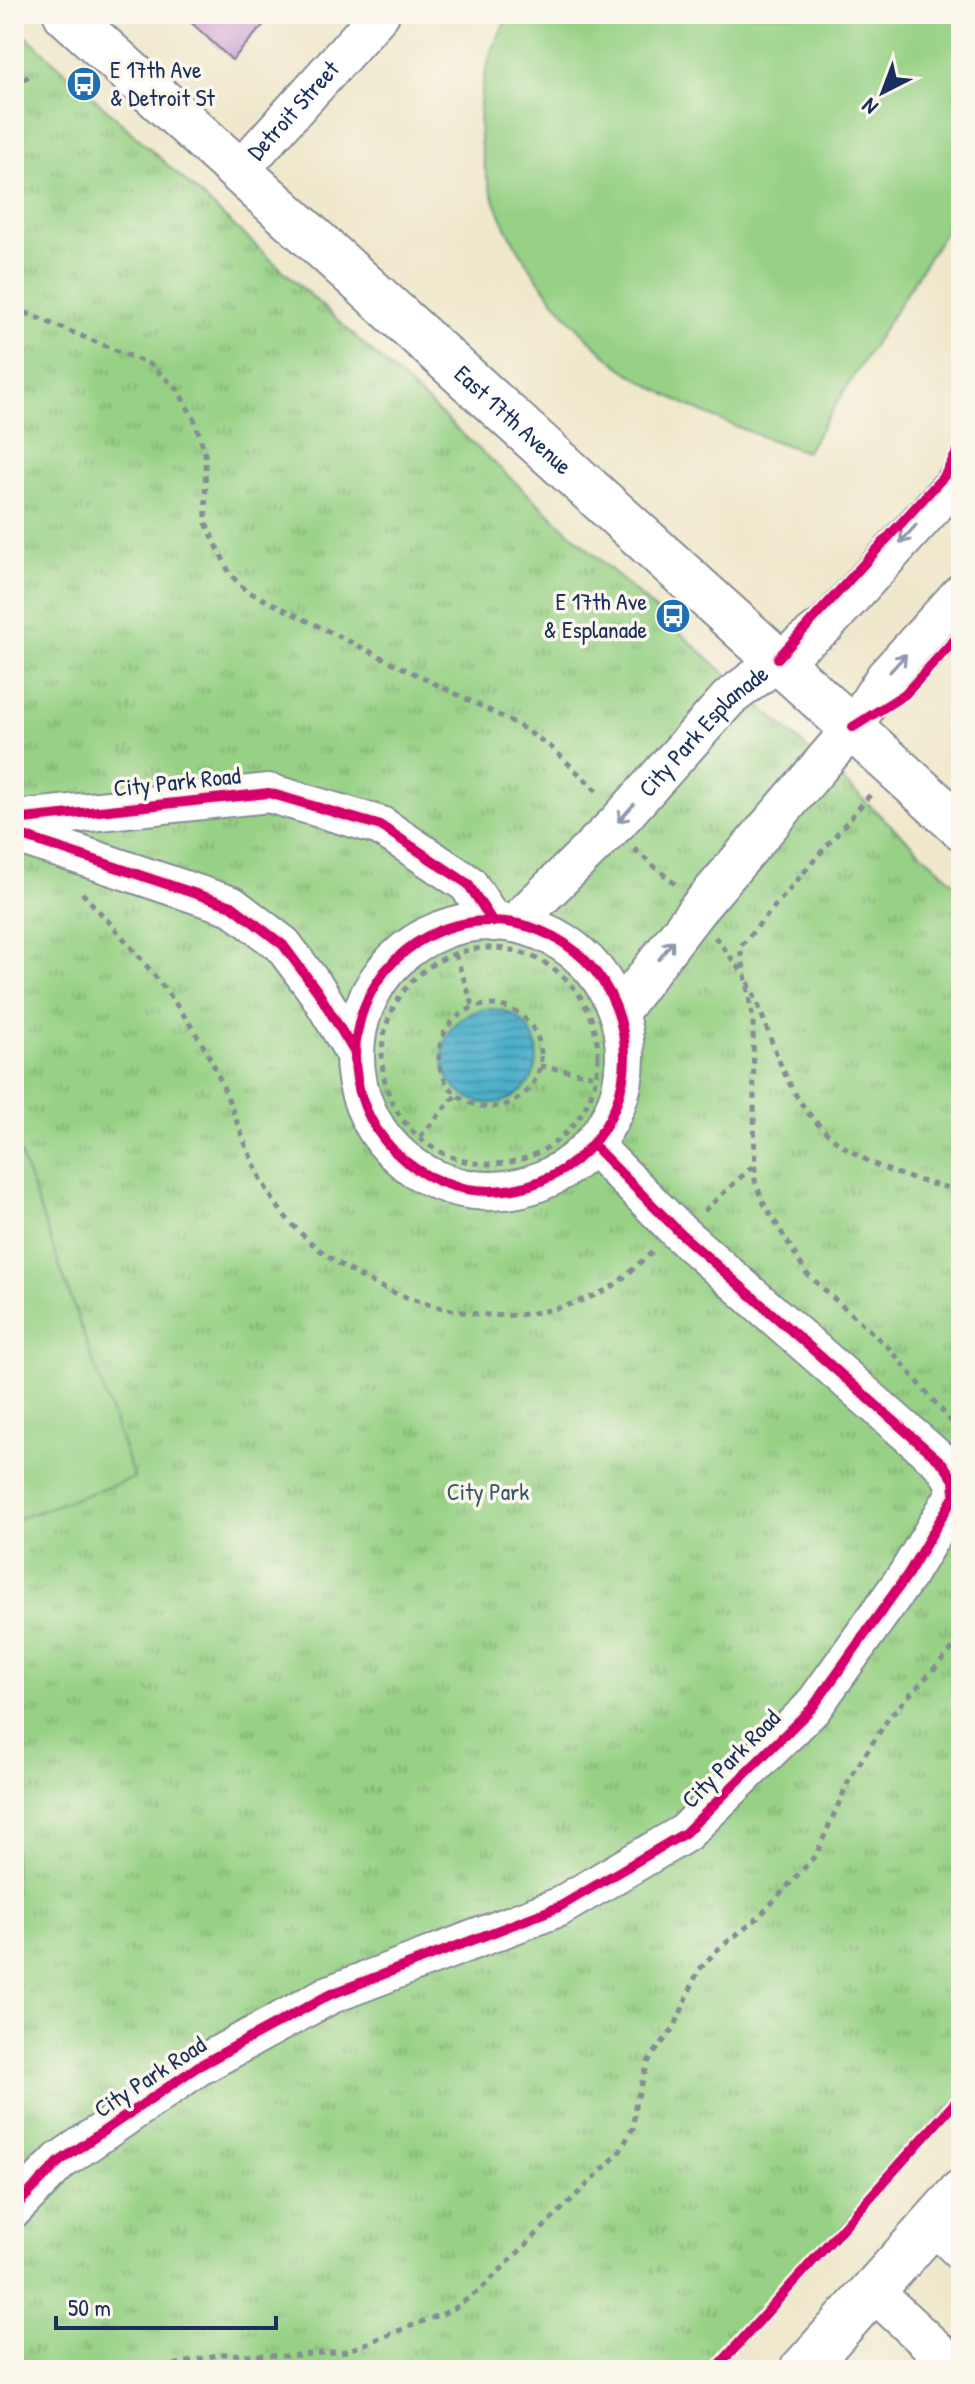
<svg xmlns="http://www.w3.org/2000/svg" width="975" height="2384" font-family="'Patrick Hand',sans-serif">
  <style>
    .park { fill: url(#park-tufts); stroke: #598072; stroke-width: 2 }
    .pitch { fill: #97d185; stroke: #598072; stroke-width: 2 }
    .water { fill: url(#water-rules); stroke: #336f94; stroke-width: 2 }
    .building { fill: #ca96d1 }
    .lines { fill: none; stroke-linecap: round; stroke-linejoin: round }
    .minor-casing { stroke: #868c95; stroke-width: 42 }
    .major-casing { stroke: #868c95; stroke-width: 48 }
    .path { stroke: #868c95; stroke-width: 5; stroke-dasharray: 6 6; stroke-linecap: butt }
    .minor { stroke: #fff; stroke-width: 38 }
    .major { stroke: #fff; stroke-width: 44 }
    .cycleway-casing { stroke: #fbf7ec; stroke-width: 15 }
    .cycleway { stroke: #d6006c; stroke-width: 10 }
    .oneway { stroke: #8d97ae }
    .labels { text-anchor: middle; stroke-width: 7; stroke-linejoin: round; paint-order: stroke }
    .poi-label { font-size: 24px; fill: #1b2f5e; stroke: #fbf7ec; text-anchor: start }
    .street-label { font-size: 24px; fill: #1b2f5e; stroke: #fbf7ec }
    .park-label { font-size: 24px; fill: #3a5868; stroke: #fbf7ec }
  </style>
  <defs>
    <pattern id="park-tufts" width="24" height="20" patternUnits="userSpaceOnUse" patternTransform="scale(2)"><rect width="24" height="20" fill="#97d185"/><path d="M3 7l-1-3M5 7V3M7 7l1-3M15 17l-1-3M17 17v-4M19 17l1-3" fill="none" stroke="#7aaa70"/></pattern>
    <pattern id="water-rules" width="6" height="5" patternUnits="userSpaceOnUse" patternTransform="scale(2)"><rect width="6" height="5" fill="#4bafca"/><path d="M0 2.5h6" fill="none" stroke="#3e8fa7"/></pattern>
  </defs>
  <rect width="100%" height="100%" fill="#fbf7ec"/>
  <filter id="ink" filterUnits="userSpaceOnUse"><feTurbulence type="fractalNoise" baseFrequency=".0125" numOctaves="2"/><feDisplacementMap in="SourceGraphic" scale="16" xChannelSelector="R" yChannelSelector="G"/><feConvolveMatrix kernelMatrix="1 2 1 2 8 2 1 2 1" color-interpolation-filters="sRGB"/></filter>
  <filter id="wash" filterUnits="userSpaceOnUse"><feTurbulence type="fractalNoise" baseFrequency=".006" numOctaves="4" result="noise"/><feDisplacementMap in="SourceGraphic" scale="32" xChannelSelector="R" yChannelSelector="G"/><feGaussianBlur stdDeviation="1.8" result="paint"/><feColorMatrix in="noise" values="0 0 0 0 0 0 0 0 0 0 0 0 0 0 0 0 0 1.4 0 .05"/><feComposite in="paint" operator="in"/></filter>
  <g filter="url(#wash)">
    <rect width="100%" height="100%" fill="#f0e8cc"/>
    <path class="park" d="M14 25 961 889V2095L713 2370H14Z"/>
    <g class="pitch">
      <path d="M510 14H961V206L806 452C744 431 683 408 628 372 599 352 576 327 554 300 485 215 450 115 510 14Z"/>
      <path d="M14 1136 134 1478 14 1520Z"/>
    </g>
    <circle class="water" cx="490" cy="1056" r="47"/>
    <g id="blocks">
      <path class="building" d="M182 14H273L232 60Z"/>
    </g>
  </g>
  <g filter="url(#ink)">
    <use href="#blocks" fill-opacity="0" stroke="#868c95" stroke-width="2"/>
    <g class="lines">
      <defs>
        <g id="minor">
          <path id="s1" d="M240 170 380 14"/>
          <path d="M14 820 269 793 381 826 468 884 493 922"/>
          <path d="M14 833 232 906 283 945 318 992 355 1053"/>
          <circle cx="490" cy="1056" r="135"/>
          <path id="s2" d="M516 922 617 823 729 698 826 625 961 476"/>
          <path d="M619 1012 696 911 853 727 885 677 961 593"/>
          <path d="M14 2208 60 2161 197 2067 329 1995 559 1907 685 1833 812 1708 908 1574 955 1495 954 1480 943 1464 680 1233 593 1145"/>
          <path d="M933 2224 961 2251"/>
          <path d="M873 2291 958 2370"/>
        </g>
        <g id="major">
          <path id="s3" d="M66 14 961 827"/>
          <path d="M802 2370 961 2192"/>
        </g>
      </defs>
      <use href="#minor" class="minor-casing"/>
      <use href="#major" class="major-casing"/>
      <g class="path">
        <path d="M14 87 29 76"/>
        <path d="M14 308 151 365 178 390 195 421 205 453 206 523 230 574 245 590 515 723 551 747 600 794"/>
        <path d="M870 795 740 947 753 1020 755 1181 763 1202 807 1274 890 1349 960 1432"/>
        <path d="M634 849 675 884"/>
        <path d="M82 893C126 939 182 1004 211 1060 234 1105 245 1156 272 1198 315 1266 410 1310 489 1315 527 1318 572 1307 606 1290 623 1282 637 1263 653 1252"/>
        <path d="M715 937 743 973"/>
        <circle cx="490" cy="1056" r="108"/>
        <path d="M455 954 474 1008"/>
        <path d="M748 982C765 1017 774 1056 793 1090 828 1153 893 1178 961 1190"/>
        <circle cx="490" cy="1056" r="51"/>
        <path d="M540 1066 597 1076"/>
        <path d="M420 1137 457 1094"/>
        <path d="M704 1211 754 1165"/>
        <path d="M151 2370 222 2354 286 2356 347 2351 452 2310 480 2290 619 2153 633 2128 635 2106 649 2060 675 2026 698 1971 717 1950 758 1918 816 1855 850 1778 890 1716 961 1640"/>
      </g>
      <use href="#minor" class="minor"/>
      <use href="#major" class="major"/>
      <defs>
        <g id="cycleway">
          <path d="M778 658 945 475 961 445"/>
          <path d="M853 727 905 694 961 633"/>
          <path d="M14 820 269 793 381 826 468 884 493 922"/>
          <path d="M14 833 232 906 283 945 318 992 355 1053"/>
          <circle cx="490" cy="1056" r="135"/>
          <path d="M14 2208 60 2161 197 2067 329 1995 559 1907 685 1833 812 1708 908 1574 955 1495 954 1480 943 1464 680 1233 593 1145"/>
          <path d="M715 2370 961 2096"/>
        </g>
      </defs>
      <use href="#cycleway" class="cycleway-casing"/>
      <use href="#cycleway" class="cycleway"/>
    </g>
    <defs><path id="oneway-shaft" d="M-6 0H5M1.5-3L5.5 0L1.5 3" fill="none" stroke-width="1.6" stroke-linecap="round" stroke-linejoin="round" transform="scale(2)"/></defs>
    <g class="oneway">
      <use href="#oneway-shaft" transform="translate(908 534) rotate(132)"/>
      <use href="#oneway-shaft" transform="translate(898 663) rotate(-48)"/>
      <use href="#oneway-shaft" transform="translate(626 813) rotate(132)"/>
      <use href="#oneway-shaft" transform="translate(666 950) rotate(-53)"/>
    </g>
  </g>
  <defs>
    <symbol id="bus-disc" viewBox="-11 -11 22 22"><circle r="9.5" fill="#1f6fb2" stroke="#fbf7ec"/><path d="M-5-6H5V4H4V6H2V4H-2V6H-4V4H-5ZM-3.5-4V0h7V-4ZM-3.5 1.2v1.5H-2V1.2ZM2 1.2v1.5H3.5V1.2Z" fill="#fff"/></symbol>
  </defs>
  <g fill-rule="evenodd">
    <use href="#bus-disc" x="64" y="64" width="40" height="40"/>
    <use href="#bus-disc" x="653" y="596" width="40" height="40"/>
  </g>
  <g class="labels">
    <g class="poi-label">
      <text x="110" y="78">E 17th Ave<tspan x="110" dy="28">&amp; Detroit St</tspan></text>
      <text x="647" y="610" text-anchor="end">E 17th Ave<tspan x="647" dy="28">&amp; Esplanade</tspan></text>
    </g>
    <g class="street-label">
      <text dy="8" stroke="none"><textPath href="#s1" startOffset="80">Detroit Street</textPath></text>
      <text dy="8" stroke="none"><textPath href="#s3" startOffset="604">East 17th Avenue</textPath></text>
      <text dy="8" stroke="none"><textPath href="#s2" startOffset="268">City Park Esplanade</textPath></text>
      <text transform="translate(177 782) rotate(-6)" y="8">City Park Road</text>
      <text transform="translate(731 1759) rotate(-45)" y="8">City Park Road</text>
      <text transform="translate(150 2077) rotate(-33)" y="8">City Park Road</text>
    </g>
    <g class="park-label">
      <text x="488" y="1500">City Park</text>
    </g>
  </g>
  <rect width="975" height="2384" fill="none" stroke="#fbf7ec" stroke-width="48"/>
  <g transform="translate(883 92) rotate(222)" stroke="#fbf7ec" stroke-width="6" paint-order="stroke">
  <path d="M0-6L14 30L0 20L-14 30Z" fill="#1b2f5e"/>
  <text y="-12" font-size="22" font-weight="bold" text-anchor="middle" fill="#1b2f5e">N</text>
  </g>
  <path d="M56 2316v12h220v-12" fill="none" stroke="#1b2f5e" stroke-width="4"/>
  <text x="68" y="2316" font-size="24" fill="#1b2f5e" stroke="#fbf7ec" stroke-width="6" paint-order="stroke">50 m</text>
</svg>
